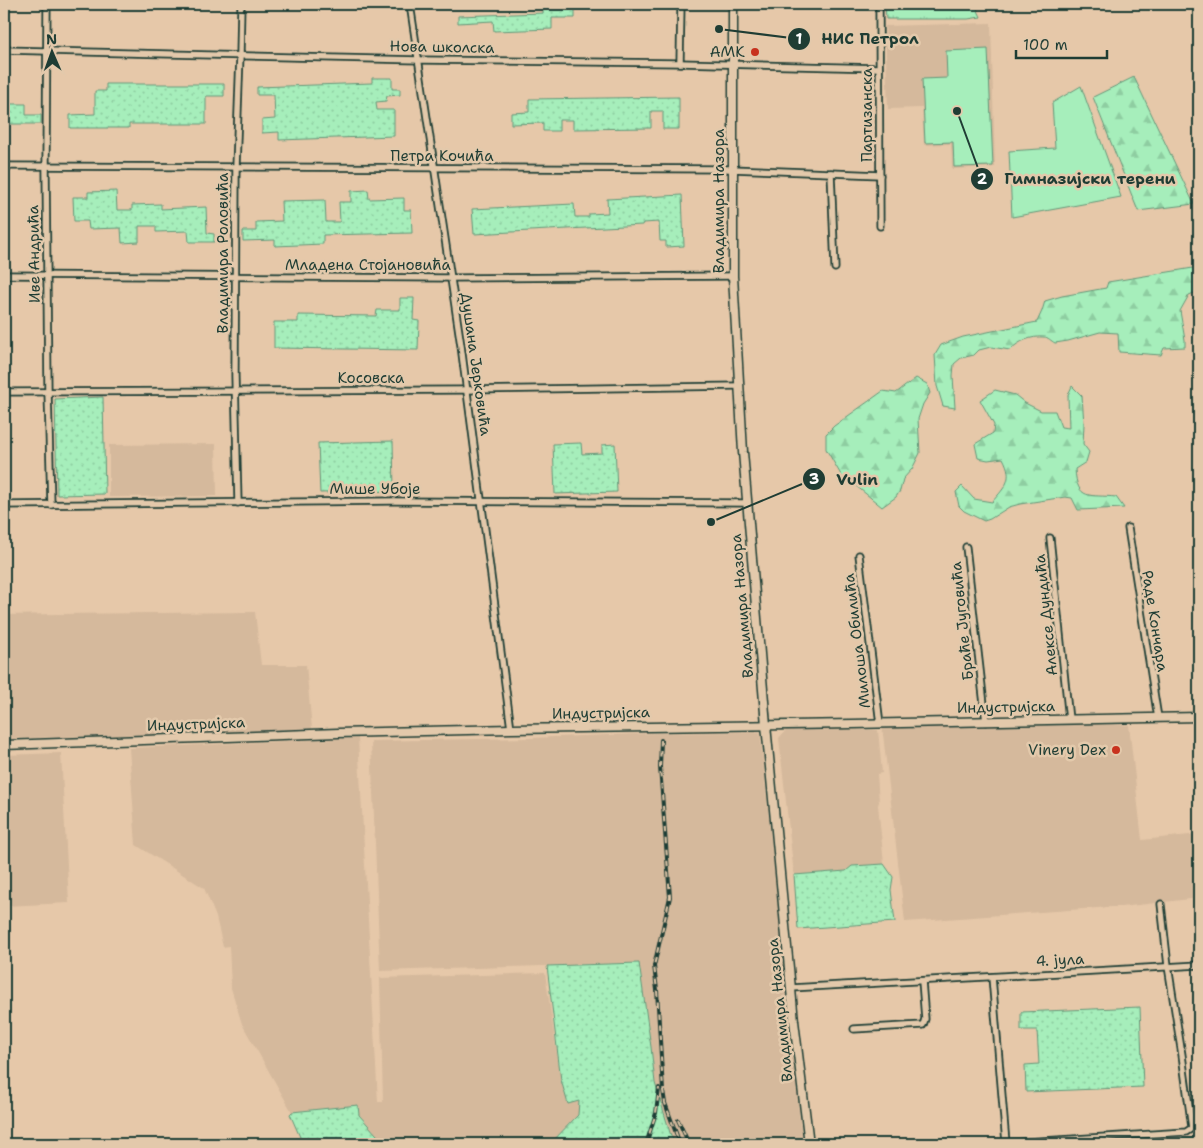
<svg xmlns="http://www.w3.org/2000/svg" width="1203" height="1148" font-family="'Shantell Sans',sans-serif">
  <style>
    .built { fill: #d5b99c }
    .grass { fill: url(#grass-dots); stroke: #629678 }
    .forest { fill: url(#forest-firs); stroke: #629678 }
    .park { fill: url(#park-tufts); stroke: #629678 }
    .pitch { fill: #a6eebb; stroke: #629678 }
    .lines { fill: none; stroke-linecap: round; stroke-linejoin: round }
    .street-casing { stroke: #1f3d34; stroke-width: 9 }
    .secondary-casing { stroke: #1f3d34; stroke-width: 11 }
    .street { stroke: #e3c9ab; stroke-width: 5.5 }
    .secondary { stroke: #e3c9ab; stroke-width: 8 }
    .rail-casing { stroke: #1f3d34; stroke-width: 4 }
    .rail { stroke: #e3c9ab; stroke-width: 2; stroke-dasharray: 5.5; stroke-linecap: butt }
    .poi-dot { fill: #c8321e; stroke: #e3c9ab; stroke-width: 2 }
    .labels { text-anchor: middle; stroke-width: 5; stroke-linejoin: round; paint-order: stroke }
    .street-label { font-size: 15px; fill: #1f3d34; stroke: #e3c9ab }
    .poi-label { font-size: 15px; fill: #1f3d34; stroke: #e3c9ab; text-anchor: end }
    .leader { fill: none; stroke: #1f3d34; stroke-width: 2 }
    .callout-dot { fill: #1f3d34; stroke: #e3c9ab; stroke-width: 2 }
    .mark-label { font-size: 15px; text-anchor: middle; font-weight: bold; fill: #fff }
    .callout-label { font-size: 16px; text-anchor: middle; font-weight: bold; fill: #1f3d34; stroke: #e3c9ab; stroke-width: 5; stroke-linejoin: round; paint-order: stroke }
  </style>
  <defs>
    <pattern id="grass-dots" width="8" height="8" patternUnits="userSpaceOnUse" patternTransform="scale(1.25)"><rect width="8" height="8" fill="#a6eebb"/><path d="M2 2h.1M6 6h.1" fill="none" stroke="#8ecda1" stroke-width="1.8" stroke-linecap="round"/></pattern>
    <pattern id="forest-firs" width="22" height="20" patternUnits="userSpaceOnUse" patternTransform="scale(1.25)"><rect width="22" height="20" fill="#a6eebb"/><path d="M5 1l3.5 6h-7zM16 11l3.5 6h-7z" fill="#8ecda1"/></pattern>
    <pattern id="park-tufts" width="24" height="20" patternUnits="userSpaceOnUse" patternTransform="scale(1.25)"><rect width="24" height="20" fill="#a6eebb"/><path d="M3 7l-1-3M5 7V3M7 7l1-3M15 17l-1-3M17 17v-4M19 17l1-3" fill="none" stroke="#8ecda1"/></pattern>
  </defs>
  <rect width="100%" height="100%" fill="#e6c8a9"/>
  <filter id="ink" filterUnits="userSpaceOnUse"><feTurbulence type="fractalNoise" baseFrequency=".02" numOctaves="2"/><feDisplacementMap in="SourceGraphic" scale="10" xChannelSelector="R" yChannelSelector="G"/><feConvolveMatrix kernelMatrix="1 2 1 2 8 2 1 2 1" color-interpolation-filters="sRGB"/></filter>
  <g filter="url(#ink)">
    <g class="built">
      <path d="M991 23 995 167 952 169 951 144 924 145 922 108 888 109 885 26Z"/>
      <path d="M216 444 217 496 109 497V445Z"/>
      <path d="M255 612 261 665H306L312 729 4 739V615L57 614Z"/>
      <path d="M1087 724 1129 725 1142 840 1199 834V898L1121 907H1111L905 922 882 726Z"/>
      <path d="M787 729 878 730 882 773 877 774 879 802 878 805 884 864 852 866 846 871 794 875 779 738Z"/>
      <path d="M760 732 779 914 790 1034 803 1144H676L671 1136 655 1083 651 1047 639 963 380 971 371 741 530 738 660 733Z"/>
      <path d="M358 738 378 1102H383L380 978 545 973 561 1080 579 1101 578 1115 550 1144H385L359 1115 357 1105 292 1112 242 1024 231 988 229 946 223 947 216 917 204 888 136 845 129 748Z"/>
      <path d="M61 753 69 903 4 906V755Z"/>
    </g>
    <g class="grass">
      <path d="M575 8V18H552V29L494 31 493 21 458 23V16L543 13V9Z"/>
      <path d="M372 78H392V89H400V95L387 96 386 101 376 102 377 110H394V136L279 140V132L262 133V120L275 119 274 95H257V87L372 83Z"/>
      <path d="M106 84H224V96H206V124H129V128H70V115L95 114V91H106Z"/>
      <path d="M679 97V129H663V111H651V128L573 129V120H559V131H543V123L511 124V113L529 112V99Z"/>
      <path d="M4 104H26V115H41V124H4Z"/>
      <path d="M368 190 369 199 404 198V210H411L412 233 323 235V244L275 246V240L243 241V231H256V222L282 221 281 201 325 200 326 222H340L339 202H351V191Z"/>
      <path d="M116 191 117 210H132V205L161 204V209L206 207 207 233 214 234V242H189L188 231 156 232V226H139V242L122 243 121 228 89 229 88 221H74L73 197H88V192Z"/>
      <path d="M682 195 684 246 666 247V241H660L659 222 643 223 642 225 474 234 472 209 574 204 575 217H589V214L608 213 607 199Z"/>
      <path d="M400 298H414L413 320 419 321 418 350 274 348V322H298V315L376 316 377 310H400Z"/>
      <path d="M103 397 105 494 57 495 55 399Z"/>
      <path d="M393 441 394 491 320 493 318 443Z"/>
      <path d="M581 443 582 454 602 453V445L615 444 617 492 555 494 553 444Z"/>
      <path d="M884 864 893 877 891 890 895 922 798 929 794 875 846 871 852 866Z"/>
      <path d="M639 963 651 1047 655 1083 671 1136 676 1144H649V1143L646 1144H550L578 1115 579 1101 568 1104 561 1080 547 966Z"/>
      <path d="M1140 1007 1143 1087 1026 1092 1025 1065 1039 1064 1037 1030H1021V1012Z"/>
      <path d="M358 1105 359 1115 385 1144H303L290 1114 292 1112Z"/>
    </g>
    <g class="forest">
      <path d="M1134 77 1194 204 1138 211 1093 97Z"/>
      <path d="M1199 267V291L1189 295 1180 311 1185 340V347L1164 348 1161 355 1119 352 1118 333 1100 332 1068 341 1055 343C1051 341 1048 337 1044 337 1031 336 1019 341 1010 350L991 347 979 350 974 355 961 358 954 364 953 376 955 408 943 406 937 386 935 355 941 345 963 337 1037 322 1042 311 1045 301 1062 296 1106 288 1108 282Z"/>
      <path d="M916 378 927 384 930 393 923 404 918 419 920 453 912 469 903 479 900 491 896 497 882 507 855 485 844 480 826 449V434L834 426 883 391 896 393Z"/>
      <path d="M1072 386 1082 396 1084 424 1083 444 1089 452 1086 462 1075 469C1077 502 1090 494 1116 497L1124 508 1078 510 1072 498 1065 497 1020 504 1009 507 990 519 984 521 964 511 959 506 956 492 962 486 974 499 992 502C1006 486 1014 479 1003 458L988 460 978 458 975 444 993 433 994 425 980 400 995 390 1015 395 1025 403 1041 411H1055L1061 427 1069 428 1068 395Z"/>
      <path d="M1196 1138 1189 1144H1103Z"/>
    </g>
    <path class="park" d="M885 4H975L981 17 968 19H886Z"/>
    <g class="pitch">
      <path d="M988 49 993 166 954 167 953 142 925 143 922 79 947 78 946 51Z"/>
      <path d="M1081 86 1121 197 1012 217 1009 151 1055 148 1052 103Z"/>
    </g>
    <g class="lines">
      <defs>
        <g id="street">
          <path d="M47 4 46 166 48 392 51 505"/>
          <path d="M410 4 461 346 511 729"/>
          <path d="M879 4 880 226"/>
          <path d="M4 50 419 60 680 63 879 68"/>
          <path d="M680 63 681 4"/>
          <path d="M4 166 732 169 880 175"/>
          <path d="M831 173 835 268"/>
          <path d="M4 275 452 278 733 276"/>
          <path d="M4 392 467 390 738 386"/>
          <path d="M238 503 235 376 236 167 240 55 241 4"/>
          <path d="M4 505 394 501 746 503"/>
          <path d="M1128 528 1158 718"/>
          <path d="M1050 538 1069 720"/>
          <path d="M966 547 986 722"/>
          <path d="M859 555 880 724"/>
          <path d="M992 977 1006 1143"/>
          <path d="M791 988 1199 965"/>
          <path d="M854 1029 923 1025 925 1019 922 981"/>
          <path d="M995 1144 1186 1132 1192 1128 1182 1055 1168 966 1161 904"/>
        </g>
        <g id="secondary">
          <path d="M733 4V276L743 452 766 725 794 1021 809 1144"/>
          <path d="M4 745 338 733 511 729 853 724 1199 717"/>
        </g>
      </defs>
      <use href="#street" class="street-casing"/>
      <use href="#secondary" class="secondary-casing"/>
      <use href="#street" class="street"/>
      <use href="#secondary" class="secondary"/>
      <defs>
        <g id="rail">
          <path d="M661 740 660 767 670 897 654 966 657 990 663 1090 665 1103 680 1144"/>
          <path d="M678 1120 689 1144"/>
          <path d="M646 1144 656 1113 659 1088"/>
        </g>
      </defs>
      <use href="#rail" class="rail-casing"/>
      <use href="#rail" class="rail"/>
    </g>
  </g>
  <g class="poi-dot">
    <circle cx="755" cy="52" r="5"/>
    <circle cx="1116" cy="750" r="5"/>
  </g>
  <g class="labels">
    <g class="street-label">
      <text transform="translate(442 47) rotate(1)" y="5">Нова школска</text>
      <text transform="translate(867 115) rotate(-90)" y="5">Партизанска</text>
      <text x="442" y="161">Петра Кочића</text>
      <text transform="translate(719 201) rotate(-90)" y="5">Владимира Назора</text>
      <text transform="translate(223 253) rotate(-90)" y="5">Владимира Роловића</text>
      <text transform="translate(34 254) rotate(-91)" y="5">Иве Андрића</text>
      <text x="368" y="270">Младена Стојановића</text>
      <text transform="translate(476 364) rotate(82)" y="5">Душана Јерковића</text>
      <text x="371" y="383">Косовска</text>
      <text x="375" y="494">Мише Убоје</text>
      <text transform="translate(742 606) rotate(-95)" y="5">Владимира Назора</text>
      <text transform="translate(1046 615) rotate(-96)" y="5">Алексе Дундића</text>
      <text transform="translate(962 621) rotate(-96)" y="5">Браће Југовића</text>
      <text transform="translate(1155 621) rotate(81)" y="5">Раде Кончара</text>
      <text transform="translate(857 641) rotate(-97)" y="5">Милоша Обилића</text>
      <text transform="translate(1006 707) rotate(-1)" y="5">Индустријска</text>
      <text transform="translate(601 713) rotate(-1)" y="5">Индустријска</text>
      <text transform="translate(196 724) rotate(-2)" y="5">Индустријска</text>
      <text transform="translate(1060 960) rotate(-3)" y="5">4. јула</text>
      <text transform="translate(780 1010) rotate(-96)" y="5">Владимира Назора</text>
    </g>
    <g class="poi-label">
      <text x="745" y="57">АМК</text>
      <text x="1106" y="755">Vinery Dex</text>
    </g>
  </g>
  <path class="leader" d="M719 29L799 39M957 111L982 179M711 522L814 479"/>
  <g class="callout-dot">
    <circle cx="719" cy="29" r="5"/>
    <circle cx="957" cy="111" r="5"/>
    <circle cx="711" cy="522" r="5"/>
    <circle cx="799" cy="39" r="12"/>
    <circle cx="982" cy="179" r="12"/>
    <circle cx="814" cy="479" r="12"/>
  </g>
  <g class="mark-label">
    <text x="799" y="44">1</text>
    <text x="982" y="184">2</text>
    <text x="814" y="484">3</text>
  </g>
  <g class="callout-label">
    <text x="870" y="44">НИС Петрол</text>
    <text x="1090" y="184">Гимназијски терени</text>
    <text x="857" y="485">Vulin</text>
  </g>
  <rect width="1203" height="1148" fill="none" stroke="#e3c9ab" stroke-width="20"/>
  <rect x="10" y="10" width="1183" height="1128" fill="none" stroke="#1f3d34" stroke-width="2" filter="url(#ink)"/>
  <g transform="translate(52 52) rotate(358)" stroke="#e3c9ab" stroke-width="4" paint-order="stroke">
  <path d="M0-4L9 19L0 12L-9 19Z" fill="#1f3d34"/>
  <text y="-8" font-size="14" font-weight="bold" text-anchor="middle" fill="#1f3d34">N</text>
  </g>
  <path d="M1016 50v8h91v-8" fill="none" stroke="#1f3d34" stroke-width="2.5"/>
  <text x="1023" y="50" font-size="15" fill="#1f3d34" stroke="#e3c9ab" stroke-width="4" paint-order="stroke">100 m</text>
</svg>
